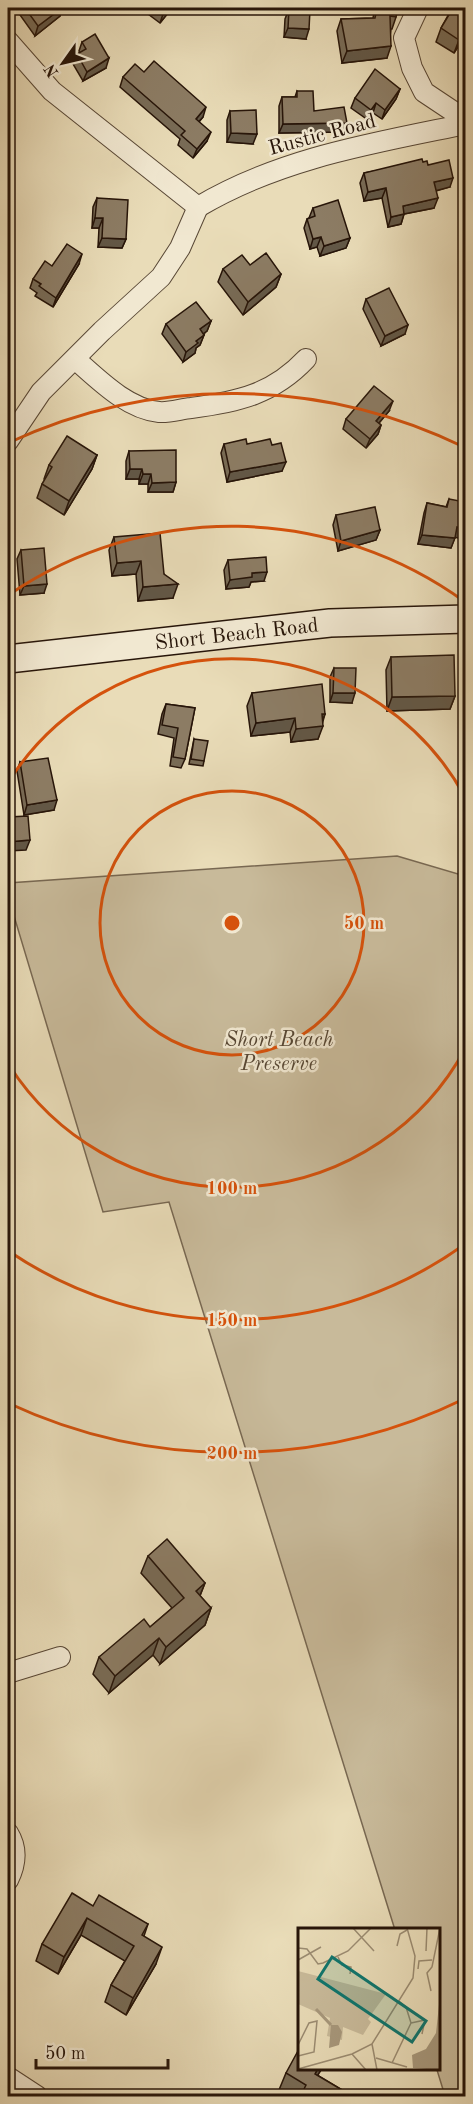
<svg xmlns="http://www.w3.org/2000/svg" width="473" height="2104" font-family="'Old Standard TT',serif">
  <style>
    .green { fill: #c8ba9a; stroke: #786852; stroke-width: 1.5 }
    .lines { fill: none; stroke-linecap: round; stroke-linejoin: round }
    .minor-casing { stroke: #584735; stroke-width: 22 }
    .secondary-casing { stroke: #271509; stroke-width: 30 }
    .minor { stroke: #f1e8d1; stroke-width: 20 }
    .secondary { stroke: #f1e8d1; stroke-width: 27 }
    .wall { fill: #786b56; stroke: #271509; stroke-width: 1.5 }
    .shaded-wall { fill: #625746; stroke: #271509; stroke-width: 1.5 }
    .building { fill: #8c7c64; stroke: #271509; stroke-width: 1.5 }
    .ring { fill: none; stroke: #d5520c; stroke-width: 3 }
    .labels { text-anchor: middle; stroke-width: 5; stroke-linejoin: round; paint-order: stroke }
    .street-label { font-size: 21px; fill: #271509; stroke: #f1e8d1 }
    .park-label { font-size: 21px; font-style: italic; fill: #574734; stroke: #f1e8d1 }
    .inset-river { fill: none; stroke: #a7987c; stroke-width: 3 }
    .inset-road { fill: none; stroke: #9b8c72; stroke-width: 1.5 }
    .view { fill: #0f766e; fill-opacity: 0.15; stroke: #0f766e; stroke-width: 3 }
    .inset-edge { fill: none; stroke: #271509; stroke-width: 3 }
    .centre { fill: #d5520c; stroke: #f1e8d1; stroke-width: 3 }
    .ring-label { font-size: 18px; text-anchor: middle; font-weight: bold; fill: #d5520c; stroke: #f1e8d1; stroke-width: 5; stroke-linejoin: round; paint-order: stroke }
  </style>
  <rect width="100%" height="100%" fill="#e9dcb8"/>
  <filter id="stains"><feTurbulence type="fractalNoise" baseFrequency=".00333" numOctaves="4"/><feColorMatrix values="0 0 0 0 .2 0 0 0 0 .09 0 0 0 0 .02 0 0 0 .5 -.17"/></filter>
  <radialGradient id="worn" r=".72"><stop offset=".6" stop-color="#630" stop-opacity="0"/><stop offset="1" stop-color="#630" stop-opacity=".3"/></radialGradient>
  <path class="green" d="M397 856 465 876V2096H445L437 2070 438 1930H395L169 1202 103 1212 8 896V883Z"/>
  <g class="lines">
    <defs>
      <g id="minor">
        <path d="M418 8 404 38 412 68 424 92 466 120"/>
        <path d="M8 41 52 91 198 207"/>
        <path d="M198 207C280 158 374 143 466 124"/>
        <path d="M75 359C98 379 127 409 159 412 169 413 181 409 191 408 238 402 273 394 306 359"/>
        <path d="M8 441 41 392 102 331 161 277 180 248 198 207"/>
        <path d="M8 1673 60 1657"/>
        <path d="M8 1833C18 1849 16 1864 8 1880"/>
        <path d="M8 2077 37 2096"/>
      </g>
      <g id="secondary">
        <path id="s1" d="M8 659 330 623 466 619"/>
      </g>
    </defs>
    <use href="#minor" class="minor-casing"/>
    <use href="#secondary" class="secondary-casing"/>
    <use href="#minor" class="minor"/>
    <use href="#secondary" class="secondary"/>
  </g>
  <g class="wall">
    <path d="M23 8H63L60 16 35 36 20 15Z"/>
    <path d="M140 8H172L160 23Z"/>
    <path d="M375 8H398L396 17 392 29H391L387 58 342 63 337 31 341 19 373 18Z"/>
    <path d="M447 8H465L464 37 454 53 436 42 441 28 451 10Z"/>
    <path d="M289 9 306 39 284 37 285 19Z"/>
    <path d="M82 42 106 68 83 81 73 64 77 54 80 53 79 51Z"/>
    <path d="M144 72 203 117 199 122 207 141 193 158 178 145 180 139 120 87 123 77Z"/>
    <path d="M400 89 396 99 382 119 373 113 368 120 351 108 355 98Z"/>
    <path d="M297 91 314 111 344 132 279 133V106L282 97H295Z"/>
    <path d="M230 111 253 144 227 142V120Z"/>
    <path d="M423 162 428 165 450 187 436 191 434 208 404 214 401 224 388 227 382 198 364 201 360 183 364 173Z"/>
    <path d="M97 198 126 239 122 248 98 247 99 228H92L93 207Z"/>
    <path d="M313 208 350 238 346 248 320 256 317 247 310 249 304 228 307 219 309 218Z"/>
    <path d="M79 264 53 307 35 296 37 293 30 288 33 279 52 266Z"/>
    <path d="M250 265 281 274 276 287 243 315 218 282 223 269Z"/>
    <path d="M366 299 405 334 381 346 363 309Z"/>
    <path d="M211 321 207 331 203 334 204 335 200 345 196 348 195 353 183 362 162 334 166 324Z"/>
    <path d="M389 411 379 423 381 425 378 434 366 448 343 429 346 419Z"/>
    <path d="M224 444 272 445 282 471 227 482 221 453Z"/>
    <path d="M129 451 176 482 173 492H148V484H139V479H126V461Z"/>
    <path d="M97 455 92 469 64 515 37 498 42 484 45 480 44 479 49 465Z"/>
    <path d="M449 499 465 539 455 537 451 548 418 544 424 513 427 503 446 507Z"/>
    <path d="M336 515 380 530 376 540 338 551 333 525Z"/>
    <path d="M114 537 164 574 173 598 138 601 136 574 112 576 109 550Z"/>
    <path d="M21 550 44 593 20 595 17 559Z"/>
    <path d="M228 560 264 581 251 582 249 587 226 589 224 570Z"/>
    <path d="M391 657 455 696 450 709 387 711 386 670Z"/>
    <path d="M334 668 352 703 330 702V677Z"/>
    <path d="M252 693 325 714 318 739 291 742 290 732 251 736 247 706Z"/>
    <path d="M166 704 195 708 185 759 181 768 170 766 174 738 158 734 162 714Z"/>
    <path d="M194 739 204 761 203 766 189 764Z"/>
    <path d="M20 762 54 810 24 815 17 771Z"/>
    <path d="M148 1556 205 1583 200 1596 211 1608 205 1625 160 1664 153 1655 109 1693 93 1674 99 1657 150 1627 172 1608 141 1573Z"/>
    <path d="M93 1906 148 1924 144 1936 156 1964 126 2015 105 2002 111 1985 125 1961 81 1935 58 1974 36 1961 42 1944Z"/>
    <path d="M299 2070H321L317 2075 354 2097H291L279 2090 286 2073Z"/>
  </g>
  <g class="shaded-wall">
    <path d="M62 8H63L60 16 35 36 38 26Z"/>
    <path d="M168 8H172L160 23 163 14Z"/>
    <path d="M288 28 309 29 306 39 284 37Z"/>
    <path d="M465 29 464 37 454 53 459 40Z"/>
    <path d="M391 46 387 58 342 63 347 51Z"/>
    <path d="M109 58 106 68 83 81 87 72Z"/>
    <path d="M400 89 396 99 382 119 385 110Z"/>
    <path d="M376 103 373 113 368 120 371 110Z"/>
    <path d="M206 107 203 117 192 129 196 119Z"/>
    <path d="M347 123 344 132 279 133 283 124Z"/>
    <path d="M211 132 207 141 193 158 197 149Z"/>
    <path d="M231 133 257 134 253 144 227 142Z"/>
    <path d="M453 178 450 187 431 192 434 182Z"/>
    <path d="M386 188 382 198 364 201 368 192Z"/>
    <path d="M438 198 434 208 399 215 403 206Z"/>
    <path d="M404 214 401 224 388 227 391 217Z"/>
    <path d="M95 218H103L99 228H92Z"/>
    <path d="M321 237 317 247 310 249 313 239Z"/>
    <path d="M102 238 126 239 122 248 98 247Z"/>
    <path d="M350 238 346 248 320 256 324 246Z"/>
    <path d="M82 254 79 264 53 307 56 298Z"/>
    <path d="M281 274 276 287 243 315 248 302Z"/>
    <path d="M211 321 207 331 196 339 200 329Z"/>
    <path d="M408 325 405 334 381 346 385 336Z"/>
    <path d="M204 335 200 345 196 348 195 353 183 362 186 352 196 341Z"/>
    <path d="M393 401 389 411 373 430 376 421Z"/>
    <path d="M381 425 378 434 366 448 370 439Z"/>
    <path d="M97 455 92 469 64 515 69 501Z"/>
    <path d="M286 462 282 471 227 482 230 472Z"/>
    <path d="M130 469H142L139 479H126Z"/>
    <path d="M143 474H151L148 484H139Z"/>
    <path d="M176 482 173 492H148L152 483Z"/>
    <path d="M457 527 465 529V539L453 537Z"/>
    <path d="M380 530 376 540 338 551 341 541Z"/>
    <path d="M422 535 455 538 451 548 418 544Z"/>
    <path d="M141 561 136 574 112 576 117 563Z"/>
    <path d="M267 572 264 581 251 582 249 587 226 589 230 580 252 573Z"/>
    <path d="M47 584 44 593 20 595 24 586Z"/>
    <path d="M178 584 173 598 138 601 143 587Z"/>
    <path d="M333 693H355L352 703 330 702Z"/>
    <path d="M455 696 450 709 387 711 392 697Z"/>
    <path d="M322 714H325L320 726H323L318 739 291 742 296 729Z"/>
    <path d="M295 718 290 732 251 736 256 723Z"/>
    <path d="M57 800 54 810 24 815 27 805Z"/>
    <path d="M30 840 26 850 8 851V842Z"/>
    <path d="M205 1583 198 1600 196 1591Z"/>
    <path d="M211 1608 205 1625 160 1664 166 1647Z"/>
    <path d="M159 1638 153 1655 109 1693 115 1676Z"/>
    <path d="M87 1918 81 1935 58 1974 64 1957Z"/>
    <path d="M162 1947 156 1964 126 2015 133 1998Z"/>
    <path d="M317 2070H321L308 2091 315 2074Z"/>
  </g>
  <g class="building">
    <path d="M25 8H62L38 26Z"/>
    <path d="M155 8H168L163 14Z"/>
    <path d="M377 8H398L396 17 390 16 391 46 347 51 341 19 375 18Z"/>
    <path d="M453 8H465V17L464 20 465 21V29L459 40 441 28Z"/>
    <path d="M289 9 310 10 309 29 288 28Z"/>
    <path d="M95 34 109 58 87 72 77 54 86 49 82 42Z"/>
    <path d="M154 61 206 107 196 119 211 132 197 149 181 135 185 131 123 77 135 64 144 72Z"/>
    <path d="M375 69 400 89 385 110 376 103 371 110 355 98Z"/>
    <path d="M297 91H313L314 111 344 107 347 123 283 124 282 97H297Z"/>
    <path d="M256 110 257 134 231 133 230 111Z"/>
    <path d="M422 159 423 162 427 161 428 165 449 160 453 178 434 182 438 198 403 206 404 214 391 217 386 188 368 192 364 173Z"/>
    <path d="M97 198 128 200 126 239 102 238 103 218H95Z"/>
    <path d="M338 200 350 238 324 246 321 237 313 239 307 219 315 216 313 208Z"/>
    <path d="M67 244 82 254 56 298 39 286 41 284 33 279 45 261 52 266Z"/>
    <path d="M266 253 281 274 248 302 223 269 242 255 250 265Z"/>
    <path d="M389 288 408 325 385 336 366 299Z"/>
    <path d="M196 302 211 321 200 329 204 335 196 341 198 343 186 352 166 324Z"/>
    <path d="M374 386 393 401 376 421 381 425 370 439 346 419Z"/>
    <path d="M67 436 97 455 69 501 42 484 52 467 49 465Z"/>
    <path d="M246 439 247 444 270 439 272 445 281 443 286 462 230 472 224 444Z"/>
    <path d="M176 450V482L152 483 151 474H143L142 469H130L129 451Z"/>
    <path d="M449 499 465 502V529L457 527 455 538 422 535 427 503 447 507Z"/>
    <path d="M375 507 380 530 341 541 336 515Z"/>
    <path d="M160 533 164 574 178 584 143 587 141 561 117 563 114 537Z"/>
    <path d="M44 548 47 584 24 586 21 550Z"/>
    <path d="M266 557 267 572 252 573V577L230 580 228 560Z"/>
    <path d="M454 655 455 696 392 697 391 657Z"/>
    <path d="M334 668H356L355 693H333Z"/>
    <path d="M322 684 325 714H322L323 726 296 729 295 718 256 723 252 693Z"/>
    <path d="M166 704 195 708 185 759 173 757 178 728 162 725Z"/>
    <path d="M194 739 208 741 204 761 191 759Z"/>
    <path d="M48 758 57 800 27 805 20 762Z"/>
    <path d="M28 816 30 840 8 842V817Z"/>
    <path d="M167 1539 205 1583 196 1591 211 1608 166 1647 159 1638 115 1676 99 1657 144 1619 150 1627 184 1598 148 1556Z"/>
    <path d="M72 1893 93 1906 99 1895 148 1924 142 1935 162 1947 133 1998 111 1985 134 1946 87 1918 64 1957 42 1944Z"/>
    <path d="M299 2049V2070H317L315 2074 354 2097H303L301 2095 306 2085 286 2073Z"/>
  </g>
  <g class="ring">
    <circle cx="232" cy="923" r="132"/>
    <path d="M465 1049A265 265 0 0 1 9 1065M9 781A265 265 0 0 1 465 797"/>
    <path d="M465 1244A397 397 0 0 1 10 1252M10 594A397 397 0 0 1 465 602"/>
    <path d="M464 1399A530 530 0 0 1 8 1403M8 443A530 530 0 0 1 464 447"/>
  </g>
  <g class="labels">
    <g class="street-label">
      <text transform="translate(322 134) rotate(-15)" y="7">Rustic Road</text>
      <text dy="7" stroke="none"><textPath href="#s1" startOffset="230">Short Beach Road</textPath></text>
    </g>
    <g class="park-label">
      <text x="279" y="1046">Short Beach<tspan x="279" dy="24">Preserve</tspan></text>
    </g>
  </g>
  <g transform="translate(298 1928)">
    <rect width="142" height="142" fill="#e9dcb8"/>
    <path d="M0 43 88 66 70 91 73 94 65 107 45 99 44 112 29 108 32 90 0 76Z" fill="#c8ba9a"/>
    <path d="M142 67V142L115 140 114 127 128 121 138 105ZM33 97H40L44 104 41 117 31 120Z" fill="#a7987c"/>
    <path class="inset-river" d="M18 81 33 97"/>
    <path class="inset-road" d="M55 0 76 23M99 18 102 6 109 2M0 20 9 21 20 36 25 35 50 23 73 0M128 23 129 0M40 29 44 37 53 39 52 46M0 32 23 19M120 41 121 33 134 32M133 63 129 45 134 39 142 0M101 73 108 79 113 95M113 95 127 92 124 106M74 116 79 142M0 117 11 95 19 93 16 124 0 128M54 126 68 142M78 130 109 139M94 135 113 95M0 141 54 126 74 116 115 50 117 28 109 0"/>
    <path class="view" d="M34 29 128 93 114 114 20 51Z"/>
    <rect width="142" height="142" class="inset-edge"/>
  </g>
  <circle cx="232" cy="923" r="9" class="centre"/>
  <g class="ring-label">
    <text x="364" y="929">50 m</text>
    <text x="232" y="1194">100 m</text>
    <text x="232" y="1326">150 m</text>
    <text x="232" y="1459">200 m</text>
  </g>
  <rect width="473" height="2104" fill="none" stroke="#e9dcb8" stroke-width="30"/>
  <rect x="9" y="9" width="455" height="2086" fill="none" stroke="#271509" stroke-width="3"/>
  <rect x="15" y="15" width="443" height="2074" fill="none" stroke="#271509" stroke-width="1.5"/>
  <g transform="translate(63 63) rotate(236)" stroke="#f1e8d1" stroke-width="4.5" paint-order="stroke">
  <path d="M0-4.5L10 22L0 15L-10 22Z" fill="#271509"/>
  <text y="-9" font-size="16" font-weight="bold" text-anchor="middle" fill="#271509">N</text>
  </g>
  <path d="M36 2059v9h132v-9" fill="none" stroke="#271509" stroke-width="3"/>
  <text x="45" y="2059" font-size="18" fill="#271509" stroke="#f1e8d1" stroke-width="4.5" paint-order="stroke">50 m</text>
  <rect width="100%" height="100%" filter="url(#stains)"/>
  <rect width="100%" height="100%" fill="url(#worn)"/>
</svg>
